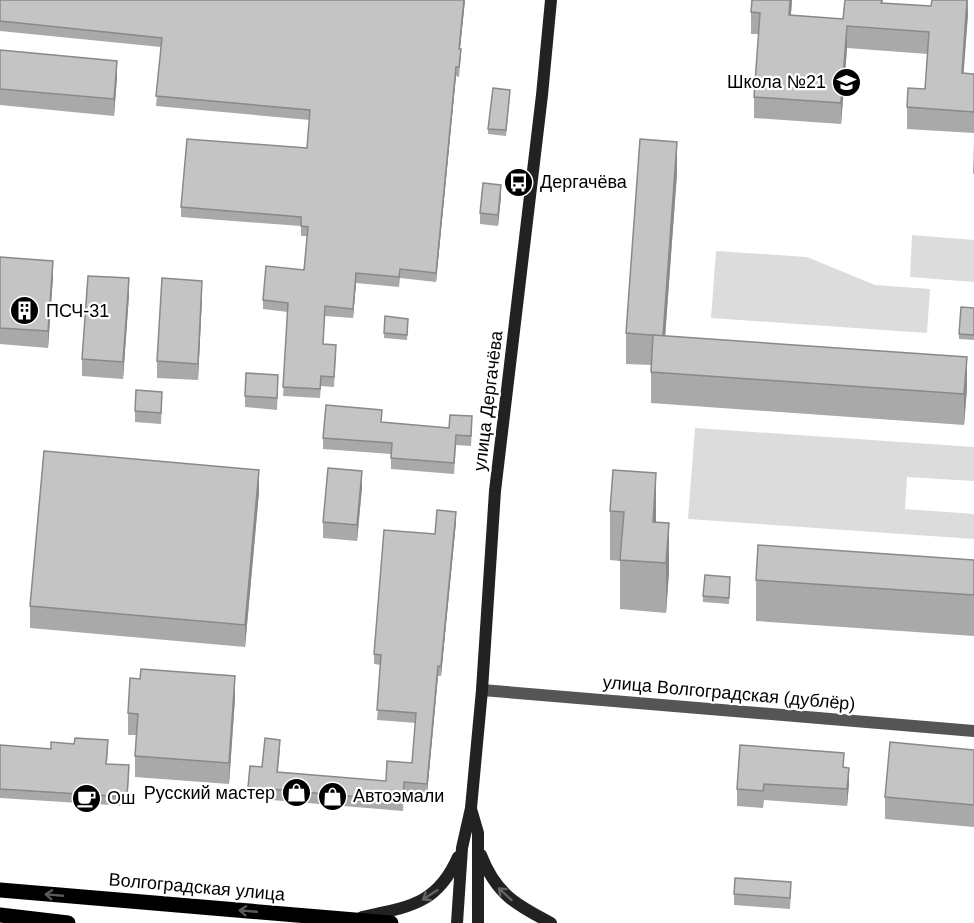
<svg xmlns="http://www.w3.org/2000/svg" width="974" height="923" font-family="Arial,sans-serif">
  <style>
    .green { fill: #dcdcdc }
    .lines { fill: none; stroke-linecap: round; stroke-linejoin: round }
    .street { stroke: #555; stroke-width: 12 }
    .secondary { stroke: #222; stroke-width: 12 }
    .primary { stroke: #000; stroke-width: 15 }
    .wall { fill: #a9a9a9 }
    .shaded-wall { fill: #898989 }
    .building { fill: #c4c4c4; stroke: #898989; stroke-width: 1.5 }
    .oneway { stroke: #646464 }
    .oneway2 { stroke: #595959 }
    .labels { text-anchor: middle; stroke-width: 4.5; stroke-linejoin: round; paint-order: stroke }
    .poi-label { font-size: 18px; fill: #000; stroke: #fff; text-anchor: start }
    .street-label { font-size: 18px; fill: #000; stroke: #fff }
  </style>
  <rect width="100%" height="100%" fill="#fff"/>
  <g class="green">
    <path d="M912 235 974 240V282L910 277Z"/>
    <path d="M716 251 807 257 875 285 930 289 927 333 711 318Z"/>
    <path d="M695 428 974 447V481L907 477 905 509 974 514V539L688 519Z"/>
  </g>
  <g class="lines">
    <path class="street" d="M482 690 974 731"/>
    <g class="secondary">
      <path d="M471 809 478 833V923"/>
      <path d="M481 855C496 894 516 905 551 923"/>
      <path d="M362 917C408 907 437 905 458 857"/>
      <path d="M457 923 462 848 471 808 482 690 495 491 542 95 551 0"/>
    </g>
    <g class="primary">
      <path d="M0 890 391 923"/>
      <path d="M0 915 68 923"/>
    </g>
  </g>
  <g class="wall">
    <path d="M0 0H465L460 49 461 58 460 66 459 77 456 76 436 282 400 278 399 287 356 283 353 318 325 316 323 344 336 354 334 387 321 386 320 398 283 396 288 312 263 309V300L304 270 307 236H301V226L181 217V207L307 148 310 120 156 106 161 47 0 31Z"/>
    <path d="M792 0 791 15 843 19 883 0V3L931 6 968 0V14L963 73 974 74V133L907 129V107L925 89 928 54 847 48 841 124 754 118V97L759 34H751V12Z"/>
    <path d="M0 50 117 77 114 116 0 105Z"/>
    <path d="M510 96 506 136 488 134V129Z"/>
    <path d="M974 140V174H973Z"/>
    <path d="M677 173 665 336 967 388 964 425 651 403V365L626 364V333Z"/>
    <path d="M501 196 498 226 480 224V213Z"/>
    <path d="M0 257 53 277 48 348 0 344Z"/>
    <path d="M129 295 123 379 82 376V359Z"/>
    <path d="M202 297 198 380 157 378V361Z"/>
    <path d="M974 308V340L959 339V334Z"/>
    <path d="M408 324 407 340 384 338V333Z"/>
    <path d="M278 386 277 410 245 407V396Z"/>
    <path d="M162 403 161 424 135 422V411Z"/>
    <path d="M382 423 449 428 472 427 471 446 456 445 454 474 391 469V454L323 449V438Z"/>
    <path d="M613 470 656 522 669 572 666 613 620 609V561L610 560V511Z"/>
    <path d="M362 487 357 541 323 538V522Z"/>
    <path d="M259 492 245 647 30 628V606Z"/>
    <path d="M456 522 441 676H438L427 794 404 792 403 811 248 798V787L262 767 280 750 278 772 386 781 412 763 416 723 377 720 381 665 374 664V654L435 534Z"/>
    <path d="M974 560V636L756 621V580Z"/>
    <path d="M730 577 729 604 703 602V596Z"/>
    <path d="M235 698 229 784 135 777V756L136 735H128V713Z"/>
    <path d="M0 745 51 749H108L107 764 129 774 127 806 0 798Z"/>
    <path d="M974 750V827L885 819V797Z"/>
    <path d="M844 767 849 784 847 806 764 800 763 808 737 806V789Z"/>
    <path d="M791 893 790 909 734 905V894Z"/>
  </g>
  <g class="shaded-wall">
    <path d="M464 0H465L459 58V49Z"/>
    <path d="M790 0H792L789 36V15Z"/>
    <path d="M967 0 968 14 962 95V73Z"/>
    <path d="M847 26V48L841 124V103Z"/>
    <path d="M117 61V77L114 116V99Z"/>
    <path d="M456 67V76L436 282V273Z"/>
    <path d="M677 142V173L663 366V336Z"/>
    <path d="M501 185V196L498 226V215Z"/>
    <path d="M53 261V277L48 348V331Z"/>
    <path d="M356 273V283L353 318V309Z"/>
    <path d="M129 278V295L123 379V362Z"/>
    <path d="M202 281V297L198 380V364Z"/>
    <path d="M967 357V388L964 425V394Z"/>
    <path d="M259 470V492L245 647V625Z"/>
    <path d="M362 471V487L357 541V525Z"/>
    <path d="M656 473V522H653Z"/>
    <path d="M456 512V522L441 676V666Z"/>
    <path d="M669 523V572L666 613V563Z"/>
    <path d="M438 666V676L427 794V784Z"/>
    <path d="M235 676V698L229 784V763Z"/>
    <path d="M849 768V784L847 806V789Z"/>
  </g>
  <g class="building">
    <path d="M0 0H464L459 49H461L460 57 459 67H456L436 273 400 269 399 277 356 273 353 309 325 306 323 344 336 345 334 377 321 376 320 389 283 387 288 303 263 300 266 266 304 270 308 227 301 226V217L181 207 187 139 307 148 310 110 156 96 162 38 0 21Z"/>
    <path d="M752 0H790L789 15 843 19 845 0H882L881 3 931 6 932 0H967L962 73 974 74V112L907 107 908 88 925 89 929 32 847 26 841 103 754 97 760 13 751 12Z"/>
    <path d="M0 50 117 61 114 99 0 89Z"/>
    <path d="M493 88 510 90 506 130 488 129Z"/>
    <path d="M640 139 677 142 663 336 626 333Z"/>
    <path d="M483 183 501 185 498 215 480 213Z"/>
    <path d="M0 257 53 261 48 331 0 328Z"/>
    <path d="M88 276 129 278 123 362 82 359Z"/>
    <path d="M162 278 202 281 198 364 157 361Z"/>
    <path d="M961 307 974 308V335L959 334Z"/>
    <path d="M385 316 408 319 407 335 384 333Z"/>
    <path d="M653 335 967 357 964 394 651 372Z"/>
    <path d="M246 373 278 375 277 398 245 396Z"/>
    <path d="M136 390 162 392 161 413 135 411Z"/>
    <path d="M326 405 382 410 381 422 449 428 450 415 472 416 471 436 456 435 454 463 391 458 392 443 323 438Z"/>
    <path d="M44 451 259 470 245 625 30 606Z"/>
    <path d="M328 468 362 471 357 525 323 522Z"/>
    <path d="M613 470 656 473 653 522 669 523 666 563 620 560 624 512 610 511Z"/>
    <path d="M437 510 456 512 441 666H438L427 784 404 782 403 801 248 787 250 766 262 767 265 738 280 740 277 772 386 781 387 761 412 763 416 713 377 710 381 655 374 654 384 530 435 534Z"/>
    <path d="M758 545 974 560V595L756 580Z"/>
    <path d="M705 575 730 577 729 598 703 596Z"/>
    <path d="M141 669 235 676 229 763 135 756 138 714 128 713 130 678 140 679Z"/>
    <path d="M75 738 108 740 106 764 129 765 127 797 0 789V745L51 749V742L74 744Z"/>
    <path d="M890 742 974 750V805L885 797Z"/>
    <path d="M740 745 844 753 843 767 849 768 847 789 764 784 763 791 737 789Z"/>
    <path d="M735 878 791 882 790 898 734 894Z"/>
  </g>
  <defs><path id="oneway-shaft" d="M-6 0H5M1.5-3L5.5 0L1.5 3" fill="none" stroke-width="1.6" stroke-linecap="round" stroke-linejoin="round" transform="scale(1.5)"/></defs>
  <g class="oneway">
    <use href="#oneway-shaft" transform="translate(505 894) rotate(-137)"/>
    <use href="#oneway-shaft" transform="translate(430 895) rotate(147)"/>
  </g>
  <g class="oneway2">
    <use href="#oneway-shaft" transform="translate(54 895) rotate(-175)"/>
    <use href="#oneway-shaft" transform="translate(248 911) rotate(-175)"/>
  </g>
  <defs>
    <symbol id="school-disc" viewBox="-11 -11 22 22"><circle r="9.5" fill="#000" stroke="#fff"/><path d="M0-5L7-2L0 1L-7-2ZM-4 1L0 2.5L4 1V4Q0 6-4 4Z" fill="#fff"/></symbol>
    <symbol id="bus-disc" viewBox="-11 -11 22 22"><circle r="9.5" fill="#000" stroke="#fff"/><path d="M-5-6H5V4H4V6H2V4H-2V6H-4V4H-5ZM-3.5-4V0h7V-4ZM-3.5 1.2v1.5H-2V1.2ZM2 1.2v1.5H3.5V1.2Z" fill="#fff"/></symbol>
    <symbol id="building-disc" viewBox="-11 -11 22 22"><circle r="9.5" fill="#000" stroke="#fff"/><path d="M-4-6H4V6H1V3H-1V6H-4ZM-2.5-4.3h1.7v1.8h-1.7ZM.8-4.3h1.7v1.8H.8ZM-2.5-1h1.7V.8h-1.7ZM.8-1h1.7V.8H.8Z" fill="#fff"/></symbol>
    <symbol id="shop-disc" viewBox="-11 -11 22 22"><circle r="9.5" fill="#000" stroke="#fff"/><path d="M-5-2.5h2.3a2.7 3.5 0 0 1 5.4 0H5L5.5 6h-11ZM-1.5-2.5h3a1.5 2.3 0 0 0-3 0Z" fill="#fff"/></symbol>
    <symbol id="cafe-disc" viewBox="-11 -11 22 22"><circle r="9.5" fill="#000" stroke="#fff"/><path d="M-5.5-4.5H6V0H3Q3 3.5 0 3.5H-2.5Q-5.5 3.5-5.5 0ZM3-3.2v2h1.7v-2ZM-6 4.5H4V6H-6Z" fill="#fff"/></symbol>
  </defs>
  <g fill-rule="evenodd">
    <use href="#school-disc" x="830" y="66" width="33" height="33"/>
    <use href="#bus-disc" x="502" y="166" width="33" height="33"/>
    <use href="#building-disc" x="8" y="294" width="33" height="33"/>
    <use href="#shop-disc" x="280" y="776" width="33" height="33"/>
    <use href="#shop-disc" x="316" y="780" width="33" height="33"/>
    <use href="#cafe-disc" x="70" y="782" width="33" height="33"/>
  </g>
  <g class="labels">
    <g class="poi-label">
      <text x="826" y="88" text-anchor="end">Школа №21</text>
      <text x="540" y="188">Дергачёва</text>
      <text x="46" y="317">ПСЧ-31</text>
      <text x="275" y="799" text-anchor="end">Русский мастер</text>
      <text x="353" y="802">Автоэмали</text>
      <text x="107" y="804">Ош</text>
    </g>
    <g class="street-label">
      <text transform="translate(488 401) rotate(-83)" y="6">улица Дергачёва</text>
      <text transform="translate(729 693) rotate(5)" y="6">улица Волгоградская (дублёр)</text>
      <text transform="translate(197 887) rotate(5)" y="6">Волгоградская улица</text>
    </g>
  </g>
</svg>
